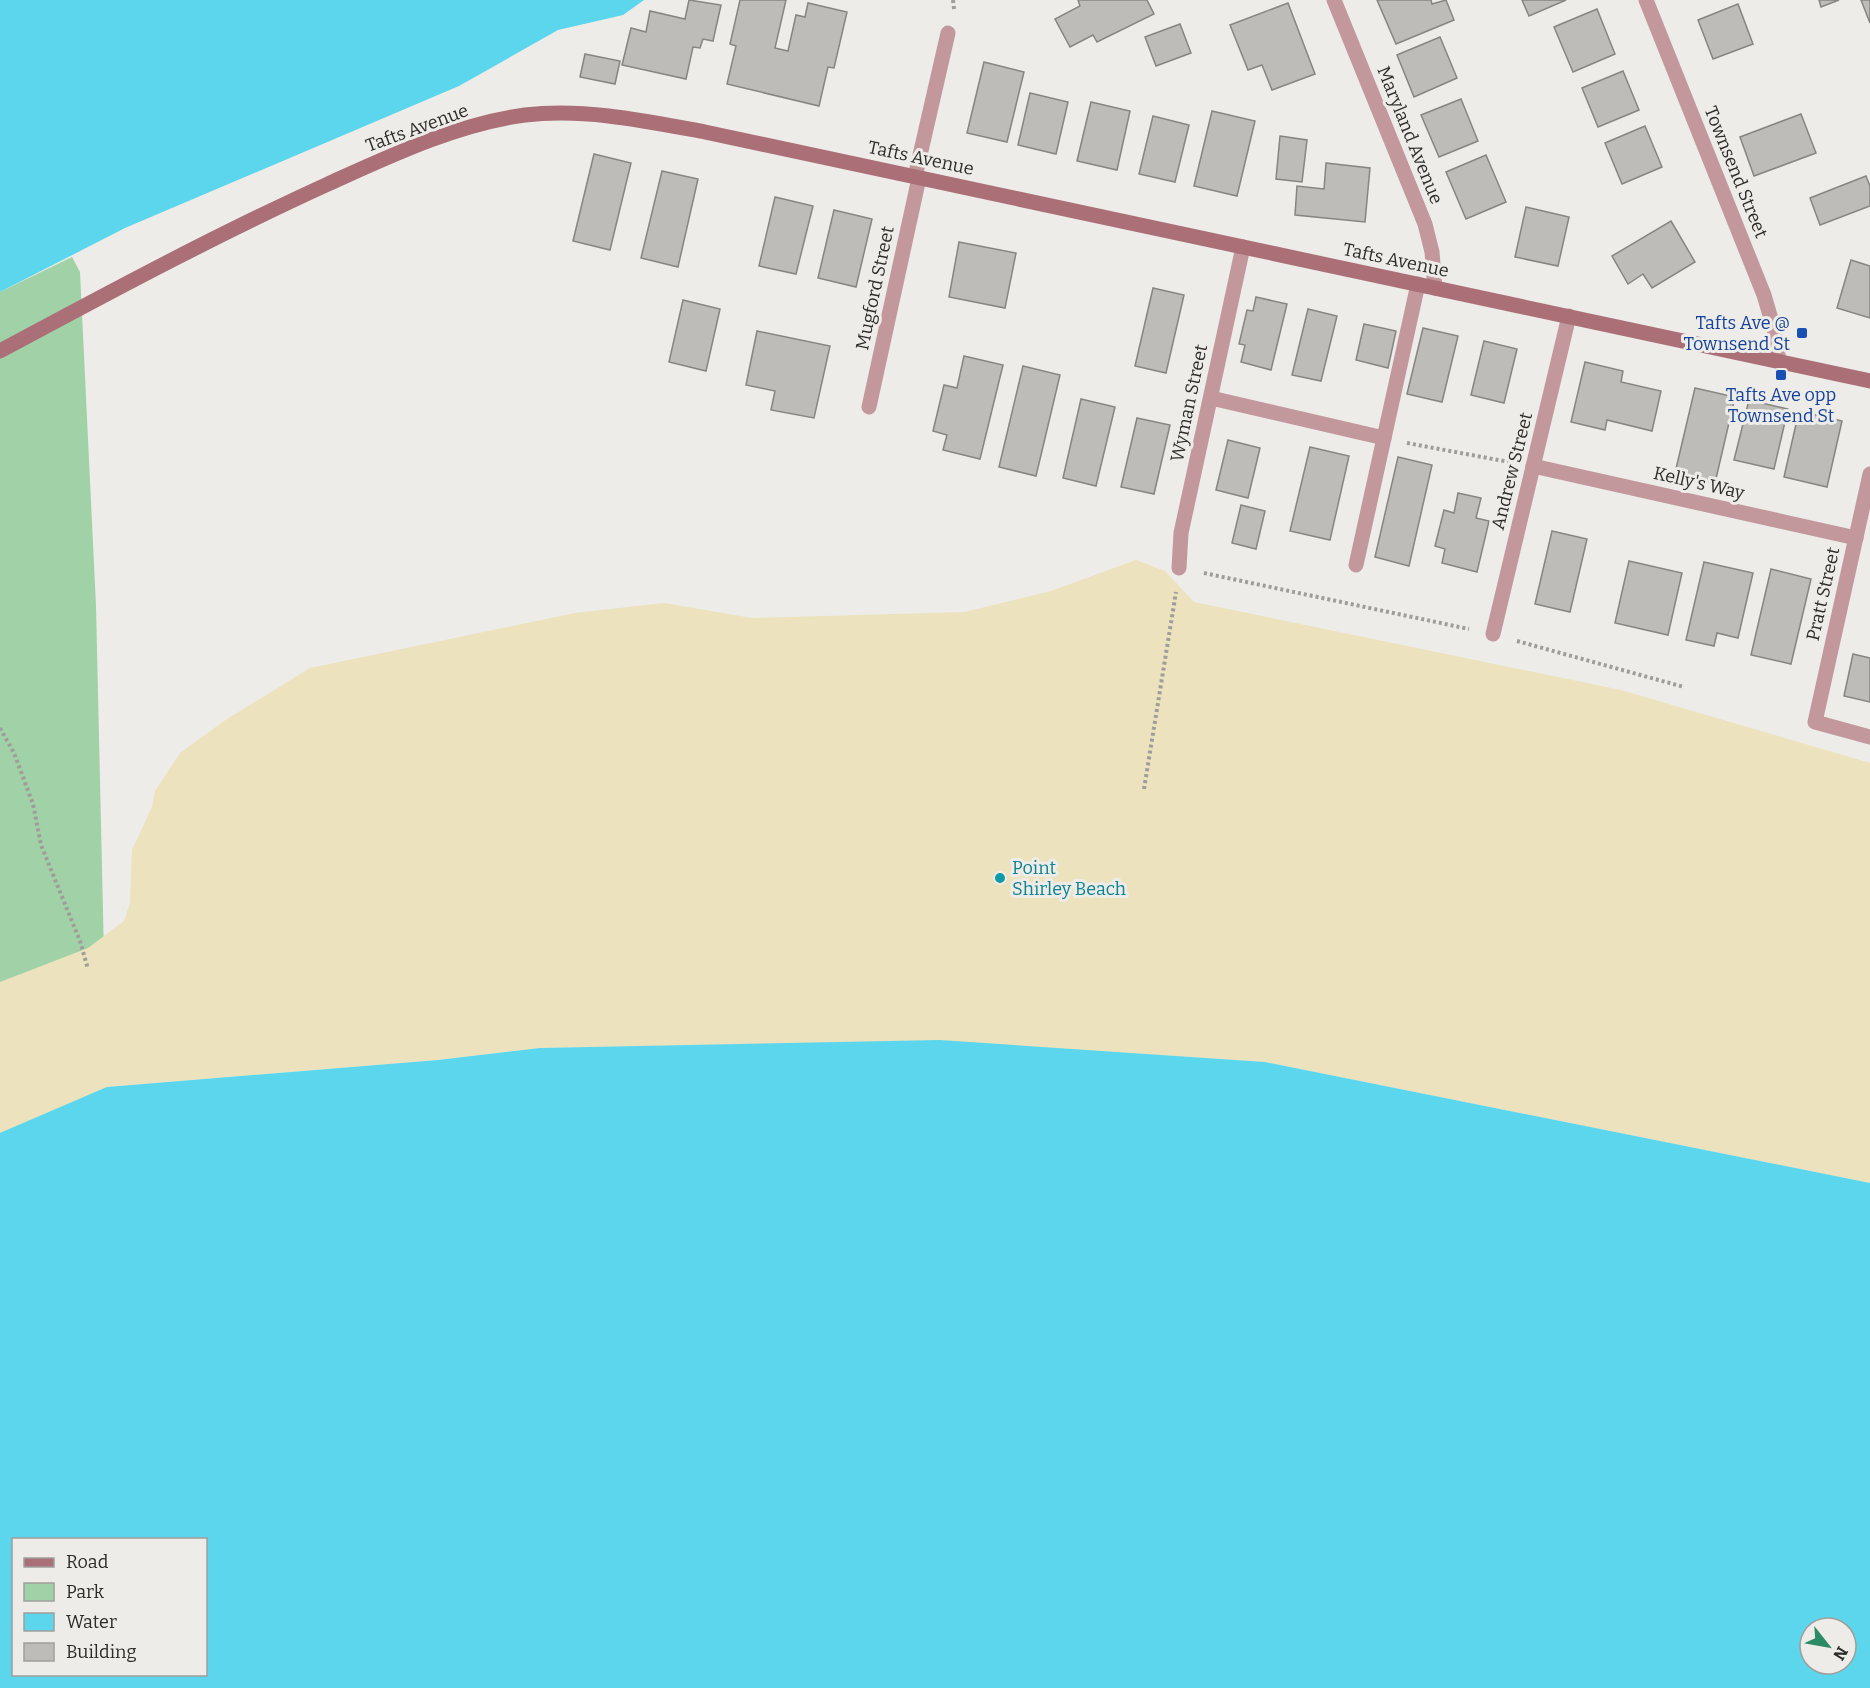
<svg xmlns="http://www.w3.org/2000/svg" width="1870" height="1688" font-family="Bitter,serif">
  <style>
    .green { fill: #a1d1a6 }
    .sand { fill: #ece2bd }
    .water { fill: #5bd6ed; fill-rule: evenodd }
    .building { fill: #bdbcb8; stroke: #868582; stroke-width: 1.5 }
    .lines { fill: none; stroke-linecap: round; stroke-linejoin: round }
    .path { stroke: #9e9d9a; stroke-width: 4; stroke-dasharray: 3 3; stroke-linecap: butt }
    .service { stroke: #c2989d; stroke-width: 15 }
    .minor { stroke: #c2989d; stroke-width: 15 }
    .secondary { stroke: #ab6f78; stroke-width: 15 }
    .transit-dot { fill: #1a4fb4; stroke: #edece8; stroke-width: 2 }
    .culture-dot { fill: #0f9aa8; stroke: #edece8; stroke-width: 2 }
    .labels { text-anchor: middle; stroke-width: 6; stroke-linejoin: round; paint-order: stroke }
    .street-label { font-size: 18px; fill: #2c2c2a; stroke: #edece8 }
    .transit-label { font-size: 18px; fill: #164399; stroke: #edece8; text-anchor: end }
    .culture-label { font-size: 18px; fill: #0d838f; stroke: #edece8; text-anchor: start }
  </style>
  <rect width="100%" height="100%" fill="#edece8"/>
  <path class="green" d="M72 257 80 272 96 606 107 1087 0 1133V292Z"/>
  <path class="sand" d="M1136 560 1165 571 1194 602 1621 690 1870 763V1183L1265 1062 940 1041 540 1048 438 1060 107 1087 0 1133V982L88 948 124 921 130 903 132 850 152 807 155 791 180 753 227 719 310 668 575 613 664 603 752 618 965 612 1051 591Z"/>
  <g class="water">
    <path d="M0 0H644L623 15 558 30 459 86 125 228 0 292Z"/>
    <path d="M940 1040 1265 1062 1870 1183V1688H0V1133L107 1087 438 1060 540 1048ZM14 1540H206V1674H14ZM1810 1628H1846V1664H1810Z"/>
  </g>
  <g class="building">
    <path d="M689 0 721 5 713 41 703 39 700 48 693 47 686 79 622 65 631 28 646 32 650 11 685 19Z"/>
    <path d="M740 0H786L775 48 788 51 796 15 805 17 808 3 847 12 834 68 828 67 819 106 727 84 736 46 730 44Z"/>
    <path d="M1078 0H1147L1154 14 1097 42 1093 35 1070 47 1055 19 1080 6Z"/>
    <path d="M1377 0H1431L1432 4 1446 0 1454 20 1396 44Z"/>
    <path d="M1522 0H1566L1529 16Z"/>
    <path d="M1819 0H1839L1821 7Z"/>
    <path d="M1861 0H1870V23Z"/>
    <path d="M1288 3 1315 74 1272 90 1262 65 1248 70 1230 25Z"/>
    <path d="M1738 4 1753 44 1713 59 1698 20Z"/>
    <path d="M1597 9 1615 54 1573 72 1554 27Z"/>
    <path d="M1180 24 1191 53 1156 66 1145 37Z"/>
    <path d="M1440 37 1457 78 1414 97 1397 55Z"/>
    <path d="M585 54 620 61 615 84 580 77Z"/>
    <path d="M984 62 1024 72 1007 142 967 133Z"/>
    <path d="M1623 71 1639 110 1598 127 1582 88Z"/>
    <path d="M1030 93 1068 102 1056 154 1018 145Z"/>
    <path d="M1461 99 1478 141 1439 157 1421 115Z"/>
    <path d="M1091 102 1130 111 1117 170 1077 161Z"/>
    <path d="M1212 111 1255 121 1237 196 1194 186Z"/>
    <path d="M1801 114 1816 153 1754 176 1740 137Z"/>
    <path d="M1153 116 1189 125 1175 182 1139 174Z"/>
    <path d="M1645 126 1662 167 1622 184 1605 143Z"/>
    <path d="M1280 136 1307 140 1302 182 1276 179Z"/>
    <path d="M594 154 631 163 610 250 573 241Z"/>
    <path d="M1486 155 1506 202 1466 219 1446 172Z"/>
    <path d="M1326 163 1370 168 1365 222 1295 215 1297 186 1324 189Z"/>
    <path d="M662 171 698 179 678 267 641 258Z"/>
    <path d="M1866 176 1870 186V206L1820 225 1810 198Z"/>
    <path d="M775 197 813 206 796 274 759 266Z"/>
    <path d="M1526 207 1569 217 1558 266 1515 257Z"/>
    <path d="M834 210 872 219 856 287 818 278Z"/>
    <path d="M1671 221 1695 262 1652 288 1643 274 1628 284 1612 256Z"/>
    <path d="M959 242 1016 253 1005 308 949 297Z"/>
    <path d="M1851 260 1870 266V318L1837 308Z"/>
    <path d="M1153 288 1184 295 1166 373 1135 366Z"/>
    <path d="M1256 297 1287 304 1271 370 1241 362 1245 345 1239 344 1247 310 1253 311Z"/>
    <path d="M683 300 720 309 706 371 669 362Z"/>
    <path d="M1308 309 1337 316 1321 381 1292 375Z"/>
    <path d="M1364 324 1396 331 1388 368 1356 360Z"/>
    <path d="M1423 328 1458 336 1442 402 1407 394Z"/>
    <path d="M757 331 830 346 814 418 771 410 775 391 746 385Z"/>
    <path d="M1484 341 1517 349 1504 403 1471 395Z"/>
    <path d="M964 356 1003 365 980 459 943 450 947 435 933 431 944 385 957 388Z"/>
    <path d="M1585 362 1623 371 1621 382 1661 391 1652 431 1607 420 1605 430 1571 422Z"/>
    <path d="M1023 366 1060 375 1036 476 999 467Z"/>
    <path d="M1695 388 1735 397 1715 483 1675 473Z"/>
    <path d="M1081 399 1115 407 1096 486 1063 478Z"/>
    <path d="M1749 400 1788 409 1774 469 1734 460Z"/>
    <path d="M1799 411 1842 421 1827 487 1784 477Z"/>
    <path d="M1137 418 1170 425 1154 494 1121 487Z"/>
    <path d="M1228 440 1260 448 1248 498 1216 490Z"/>
    <path d="M1310 447 1349 456 1330 540 1290 531Z"/>
    <path d="M1398 457 1432 465 1409 566 1375 557Z"/>
    <path d="M1458 493 1481 498 1476 518 1489 521 1477 572 1442 563 1445 549 1435 546 1444 510 1454 513Z"/>
    <path d="M1241 505 1265 511 1256 549 1232 543Z"/>
    <path d="M1552 531 1587 539 1570 612 1535 604Z"/>
    <path d="M1629 561 1682 573 1668 635 1615 623Z"/>
    <path d="M1704 562 1753 573 1738 638 1717 633 1714 646 1686 640Z"/>
    <path d="M1771 569 1811 579 1791 664 1751 655Z"/>
    <path d="M1853 654 1870 658V702L1844 696Z"/>
  </g>
  <g class="lines">
    <g class="path">
      <path d="M953 0 954 9"/>
      <path d="M1407 443 1509 462"/>
      <path d="M1204 573 1469 629"/>
      <path d="M1517 641 1684 687"/>
      <path d="M0 728 14 753 33 804 41 845 80 941 88 969"/>
      <path d="M1144 789 1176 592"/>
    </g>
    <g class="service">
      <path d="M1211 398 1384 438"/>
      <path d="M1533 466 1856 538"/>
      <path d="M1356 565 1418 284"/>
    </g>
    <g class="minor">
      <path d="M1334 0 1425 224 1432 252 1435 288"/>
      <path d="M1646 0 1764 295 1774 329 1779 361"/>
      <path d="M915 177 948 33"/>
      <path d="M869 407 919 178"/>
      <path d="M1870 474 1815 722 1870 737"/>
      <path d="M1179 568 1181 533 1243 247"/>
      <path d="M1493 634 1569 316"/>
    </g>
    <path class="secondary" d="M0 351C108 293 216 235 328 184 390 156 457 124 525 115 585 108 646 121 705 132L1870 381"/>
  </g>
  <g class="transit-dot">
    <rect x="1796" y="327" width="12" height="12" rx="3"/>
    <rect x="1775" y="369" width="12" height="12" rx="3"/>
  </g>
  <circle class="culture-dot" cx="1000" cy="878" r="6"/>
  <g class="labels">
    <g class="street-label">
      <text transform="translate(417 128) rotate(-20)" y="6">Tafts Avenue</text>
      <text transform="translate(1410 135) rotate(68)" y="6">Maryland Avenue</text>
      <text transform="translate(921 158) rotate(12)" y="6">Tafts Avenue</text>
      <text transform="translate(1736 172) rotate(68)" y="6">Townsend Street</text>
      <text transform="translate(1396 260) rotate(12)" y="6">Tafts Avenue</text>
      <text transform="translate(875 288) rotate(-78)" y="6">Mugford Street</text>
      <text transform="translate(1189 403) rotate(-78)" y="6">Wyman Street</text>
      <text transform="translate(1512 471) rotate(-76)" y="6">Andrew Street</text>
      <text transform="translate(1699 483) rotate(13)" y="6">Kelly's Way</text>
      <text transform="translate(1823 594) rotate(-77)" y="6">Pratt Street</text>
    </g>
    <g class="transit-label">
      <text x="1790" y="329">Tafts Ave @<tspan x="1790" dy="21">Townsend St</tspan></text>
      <text x="1781" y="401" text-anchor="middle">Tafts Ave opp<tspan x="1781" dy="21">Townsend St</tspan></text>
    </g>
    <g class="culture-label">
      <text x="1012" y="874">Point<tspan x="1012" dy="21">Shirley Beach</tspan></text>
    </g>
  </g>
  <rect x="12" y="1538" width="195" height="138" fill="#edece8" stroke="#a09f9c" stroke-width="1.5"/>
  <rect x="24" y="1558" width="30" height="9" fill="#ab6f78" stroke="#a09f9c" stroke-width="1.5"/>
  <text x="66" y="1568" font-size="18" fill="#2c2c2a">Road</text>
  <rect x="24" y="1583" width="30" height="18" fill="#a1d1a6" stroke="#a09f9c" stroke-width="1.5"/>
  <text x="66" y="1598" font-size="18" fill="#2c2c2a">Park</text>
  <rect x="24" y="1613" width="30" height="18" fill="#5bd6ed" stroke="#a09f9c" stroke-width="1.5"/>
  <text x="66" y="1628" font-size="18" fill="#2c2c2a">Water</text>
  <rect x="24" y="1643" width="30" height="18" fill="#bdbcb8" stroke="#a09f9c" stroke-width="1.5"/>
  <text x="66" y="1658" font-size="18" fill="#2c2c2a">Building</text>
  <g transform="translate(1828 1646) rotate(121)"><circle r="28" fill="#edece8" stroke="#a09f9c" stroke-width="1.5"/>
  <path d="M0-4.5L10 22L0 15L-10 22Z" fill="#2b8b64"/>
  <text y="-9" font-size="16" font-weight="bold" text-anchor="middle" fill="#2c2c2a">N</text>
  </g>
</svg>
